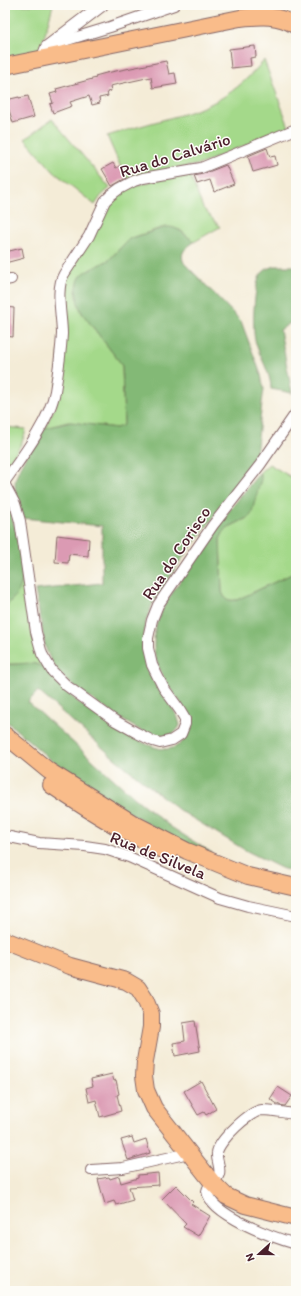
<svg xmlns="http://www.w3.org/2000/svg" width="301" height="1296" font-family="Itim,sans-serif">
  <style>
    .green { fill: #a4d98a; stroke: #777c5a }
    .forest { fill: #83b976; stroke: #666c50 }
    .building { fill: #db9ab3 }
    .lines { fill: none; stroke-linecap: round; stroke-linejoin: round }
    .minor-casing { stroke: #866767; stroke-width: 12 }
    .tertiary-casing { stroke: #866767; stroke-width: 14 }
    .primary-casing { stroke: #866767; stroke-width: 18 }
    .trunk-casing { stroke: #866767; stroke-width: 18 }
    .minor { stroke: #fff; stroke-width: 10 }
    .tertiary { stroke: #fff; stroke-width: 12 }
    .primary { stroke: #f9bc8a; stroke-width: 16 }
    .trunk { stroke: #f9bc8a; stroke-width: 16 }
    .labels { text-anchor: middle; stroke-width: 3; stroke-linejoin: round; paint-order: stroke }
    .street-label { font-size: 17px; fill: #4a1f2b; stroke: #fdfcf7 }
  </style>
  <rect width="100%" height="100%" fill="#fdfcf7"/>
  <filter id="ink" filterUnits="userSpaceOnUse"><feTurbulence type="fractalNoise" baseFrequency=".025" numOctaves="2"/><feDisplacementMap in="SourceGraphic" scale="8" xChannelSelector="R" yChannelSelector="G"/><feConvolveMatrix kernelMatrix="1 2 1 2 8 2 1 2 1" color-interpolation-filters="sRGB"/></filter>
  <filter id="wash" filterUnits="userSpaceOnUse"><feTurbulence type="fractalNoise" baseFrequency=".012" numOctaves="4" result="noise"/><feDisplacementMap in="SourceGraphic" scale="16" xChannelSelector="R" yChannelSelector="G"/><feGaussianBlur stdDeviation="0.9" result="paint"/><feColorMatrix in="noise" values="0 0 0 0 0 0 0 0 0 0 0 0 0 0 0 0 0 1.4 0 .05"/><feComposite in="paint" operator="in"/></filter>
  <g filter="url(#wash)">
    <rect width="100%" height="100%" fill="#f4ecd7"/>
    <g class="green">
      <path d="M5 5H53L39 56 5 67Z"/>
      <path d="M264 60 289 127 201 164 126 179 107 136C127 130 147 124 166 119 184 114 202 109 218 100 236 90 252 75 264 60Z"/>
      <path d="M52 119 110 188 101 196 95 205 54 172 25 139Z"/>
      <path d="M190 175 203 208 220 227 194 242 180 230 161 228 129 239 125 243 109 260 89 270 76 296 82 313 119 361 122 366 124 423 122 426 116 428 68 422 45 428 56 405 63 285 111 198 135 186 155 180Z"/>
      <path d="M5 427 26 429C23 445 15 454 5 467Z"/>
      <path d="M269 464 296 480V572L237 600C229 601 225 600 222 592L220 539 225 529 247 518 251 515 259 473Z"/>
      <path d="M23 577 30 627 44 667 35 664H5V607C14 598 21 589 23 577Z"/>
    </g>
    <g class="forest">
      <path d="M166 227C178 226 185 235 194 242 186 248 179 252 184 263L241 321 261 375 264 389 262 403 256 455 253 466 181 560 152 605 146 621 143 647 146 665 153 681 177 715 180 725C177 733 168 739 158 738 143 736 73 688 61 675 54 668 48 656 45 646L35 590 102 583V526L23 518C20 507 15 495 15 484 15 469 36 441 45 428L71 422 116 428 122 426 124 423 122 366 119 361 82 313 78 303 76 291 79 279 81 276 84 273 109 260 125 243 129 239Z"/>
      <path d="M275 266H296V319L280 330 292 393 271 389C271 372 259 357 255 340 252 328 254 286 260 276 264 270 268 268 275 266Z"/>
      <path d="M259 473 261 475V479L251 515 247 518 225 529 220 539 222 592C225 600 229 601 237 600L296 572V873L281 868 245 850 179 810 113 757 38 691 28 702 135 798 171 827 212 853 167 835 83 785 52 761 5 720V664C16 666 30 660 41 666 47 668 57 684 64 690 81 706 141 748 164 749 181 750 194 732 188 716 186 709 181 704 177 698 166 682 153 664 154 643 154 635 155 627 158 620 164 603 176 588 185 573 194 559 203 546 213 533 227 512 244 493 259 473Z"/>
      <path d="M5 503C15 515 26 570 21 584 19 594 12 600 5 607Z"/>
    </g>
    <g id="blocks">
      <g class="building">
        <path d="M255 46 256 57 250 58 251 66 231 68 229 49Z"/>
        <path d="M166 61 169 74 175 73 177 84 153 88 151 77 110 86 111 91 107 92 108 96 99 98 100 103 92 105 89 96 70 102 72 106 53 113 50 104 53 103 50 94 57 92 56 89 96 78 95 76 106 73Z"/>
        <path d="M28 96 34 117 13 123 6 100 19 97V98Z"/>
        <path d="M267 148 270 157 275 156 277 165 253 172 248 156Z"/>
        <path d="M113 163 116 168 120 166 126 178 112 186 102 169Z"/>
        <path d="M226 165 234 184 214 192 210 180 197 184 194 176 203 174Z"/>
        <path d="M22 248 24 258 5 263V252Z"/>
        <path d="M5 307 14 308 13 337 5 336Z"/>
        <path d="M57 535 89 539 88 556 69 554 68 563 55 562Z"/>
        <path d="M195 1021 200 1051 175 1056 173 1043 185 1041 183 1023Z"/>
        <path d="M112 1074 114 1081 116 1080 119 1094 117 1095 121 1111 100 1117 96 1100 89 1102 86 1088 93 1086 91 1079Z"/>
        <path d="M201 1081 216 1109 206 1115 204 1112 198 1115 184 1091Z"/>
        <path d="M278 1087 292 1096 285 1106 279 1105 270 1099Z"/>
        <path d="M132 1137 134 1143 146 1139 150 1153 128 1160 121 1140Z"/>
        <path d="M158 1173 159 1185 129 1187 133 1200 116 1205 114 1201 105 1204 98 1179 109 1177 110 1179 119 1176 121 1183 138 1178V1175Z"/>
        <path d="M176 1185 193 1202 191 1204 210 1216 198 1236 183 1227 186 1224 162 1199Z"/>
      </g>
    </g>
  </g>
  <g filter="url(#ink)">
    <use href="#blocks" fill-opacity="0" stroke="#866767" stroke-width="1"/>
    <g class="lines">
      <defs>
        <g id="minor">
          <path d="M51 45 110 27 174 5"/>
          <path d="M5 280 11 279"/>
          <path d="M5 481C22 457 50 420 55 391 58 373 61 353 62 334 62 316 55 289 64 274L89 236 105 201 111 195 119 189 134 181 143 178 201 168 296 129"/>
          <path d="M5 485 15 504 20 521 36 632 42 654 52 671 67 686 114 720 137 733 153 741 160 743 172 740 181 734 185 724V719L179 709 163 687 152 665 148 648V638L152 620 158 605 213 525 260 465 296 413"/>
          <path d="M5 836 39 843 85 846 105 849 129 857 220 898 248 906 296 916"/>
          <path d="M296 1114C285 1113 273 1110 262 1110 250 1111 218 1141 217 1153 216 1160 221 1167 219 1174 217 1181 208 1184 207 1191 210 1215 275 1238 296 1244"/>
          <path d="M91 1170 123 1168 189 1153"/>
        </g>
        <path id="tertiary" d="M45 58V52L47 47 102 5"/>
        <g id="primary">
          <path d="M5 66 240 18C260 16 279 14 296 26"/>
          <path d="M5 940 70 966 126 981 138 988 145 999 151 1014V1027L145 1061 144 1076 146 1090 154 1108 212 1182 226 1196 245 1205 296 1218"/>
        </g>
        <g id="trunk">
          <path d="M5 735 49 771 131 822 187 851 248 876 296 887"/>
          <path d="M51 785C89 811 127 835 170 853"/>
        </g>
      </defs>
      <use href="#minor" class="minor-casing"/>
      <use href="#tertiary" class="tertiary-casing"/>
      <use href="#primary" class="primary-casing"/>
      <use href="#trunk" class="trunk-casing"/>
      <use href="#minor" class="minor"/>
      <use href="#tertiary" class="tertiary"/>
      <use href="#primary" class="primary"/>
      <use href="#trunk" class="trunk"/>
    </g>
  </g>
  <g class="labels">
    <g class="street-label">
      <text transform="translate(175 155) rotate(-17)" y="6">Rua do Calvário</text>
      <text transform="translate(176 553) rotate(-56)" y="6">Rua do Corisco</text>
      <text transform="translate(158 855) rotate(22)" y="6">Rua de Silvela</text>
    </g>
  </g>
  <rect width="301" height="1296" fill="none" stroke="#fdfcf7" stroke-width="20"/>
  <g transform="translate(259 1254) rotate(249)" stroke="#fdfcf7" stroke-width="3" paint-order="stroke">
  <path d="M0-3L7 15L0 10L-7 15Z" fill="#4a1f2b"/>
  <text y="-6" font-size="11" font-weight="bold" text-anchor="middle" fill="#4a1f2b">N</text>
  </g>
</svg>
